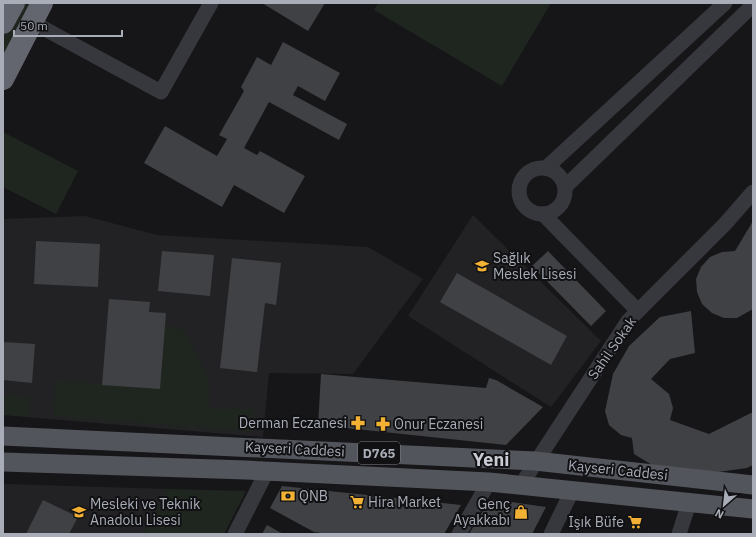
<svg xmlns="http://www.w3.org/2000/svg" width="756" height="537" font-family="'IBM Plex Sans',sans-serif">
  <style>
    .built { fill: #222225 }
    .green { fill: #1e261f }
    .building { fill: #404145 }
    .lines { fill: none; stroke-linecap: round; stroke-linejoin: round }
    .minor { stroke: #37383d; stroke-width: 15 }
    .major { stroke: #53555c; stroke-width: 19 }
    .highway { stroke: #63666e; stroke-width: 22 }
    .labels { text-anchor: middle; stroke-width: 4; stroke-linejoin: round; paint-order: stroke }
    .shield { fill: #111113; stroke: #7b7e86; stroke-width: 1 }
    .shield-label { font-size: 13px; font-weight: bold; fill: #a8adb8 }
    .poi-label { font-size: 14px; fill: #a8adb8; stroke: #111113; text-anchor: start }
    .street-label { font-size: 14px; fill: #a8adb8; stroke: #111113 }
    .district-label { font-size: 18px; font-weight: bold; fill: #c9ccd4; stroke: #111113 }
  </style>
  <rect width="100%" height="100%" fill="#161618"/>
  <g class="built">
    <path d="M473 215 601 341 551 407 408 316Z"/>
    <path d="M85 216 157 235 368 247 423 279 353 374 269 373 263 437 3 415V219Z"/>
    <path d="M3 484 168 489 143 534H3Z"/>
  </g>
  <g class="green">
    <path d="M20 3H32L3 57V36Z"/>
    <path d="M378 3H551L502 86 374 10Z"/>
    <path d="M3 132 78 171 56 214 3 187Z"/>
    <path d="M165 325 184 330 209 379V409H255L253 432 54 416 55 380 160 389Z"/>
    <path d="M3 395 30 397 29 416 3 414Z"/>
    <path d="M168 489 246 491 224 534H143Z"/>
  </g>
  <g class="building">
    <path d="M262 3H325L308 31Z"/>
    <path d="M283 42 340 73 325 101 298 86 293 95 347 124 339 140 269 102 244 148 257 155 260 151 305 176 284 213 234 185 222 207 144 163 165 126 217 156 227 139 219 135 244 91 241 87 257 57 271 65Z"/>
    <path d="M753 221V309L737 318H724L712 313 702 304 697 292 696 279 701 267 710 257 722 252 735 251Z"/>
    <path d="M36 241 100 244 98 287 34 284Z"/>
    <path d="M162 251 214 255 210 296 158 291Z"/>
    <path d="M548 251 606 311 591 326 532 266Z"/>
    <path d="M232 258 281 263 276 305 265 303 257 372 220 368Z"/>
    <path d="M457 273 567 336 551 365 440 302Z"/>
    <path d="M109 299 150 302 149 312 166 313 160 389 102 385Z"/>
    <path d="M691 311 695 353 670 359 651 379 669 394 673 408 670 420 709 434 753 412V465L747 468 718 472 652 465 634 454 632 438 621 435 609 425 605 411 613 374 629 346 660 317Z"/>
    <path d="M3 342 35 344 32 383 3 380Z"/>
    <path d="M321 374 486 388 489 378 496 380 543 407 506 445 318 425Z"/>
    <path d="M282 486 461 505 444 534H329L314 532 270 508Z"/>
    <path d="M490 499 546 507 532 534H469Z"/>
    <path d="M43 500 78 517 69 534H26Z"/>
    <path d="M267 525 283 534H262Z"/>
  </g>
  <g class="lines">
    <g class="minor">
      <path d="M32 22 161 92 211 3"/>
      <path d="M546 168 725 3"/>
      <circle cx="542" cy="191" r="23"/>
      <path d="M565 187 753 5"/>
      <path d="M543 214 638 311"/>
      <path d="M521 485 628 321 725 224 753 192"/>
      <path d="M235 534 267 471"/>
      <path d="M459 534 489 482"/>
      <path d="M551 534 572 491"/>
      <path d="M679 534 689 503"/>
    </g>
    <g class="major">
      <path d="M3 436 535 461 753 485"/>
      <path d="M3 462 246 470 489 482 753 509"/>
    </g>
    <g class="highway">
      <path d="M3 23 14 3"/>
      <path d="M3 79 42 3"/>
    </g>
  </g>
  <defs>
    <symbol id="school-bare" viewBox="-9 -9 18 18"><path d="M0-5L7-2L0 1L-7-2ZM-4 1L0 2.5L4 1V4Q0 6-4 4Z" fill="#f2b134" stroke="#111113" stroke-width="2.5" paint-order="stroke"/></symbol>
    <symbol id="pharmacy-bare" viewBox="-9 -9 18 18"><path d="M-2-6h4v4h4v4h-4v4h-4v-4h-4v-4h4Z" fill="#f2b134" stroke="#111113" stroke-width="2.5" paint-order="stroke"/></symbol>
    <symbol id="bank-bare" viewBox="-9 -9 18 18"><path d="M-6-4H6V4H-6ZM0-2.3a2.3 2.3 0 1 0 0 4.6a2.3 2.3 0 1 0 0-4.6Z" fill="#f2b134" stroke="#111113" stroke-width="2.5" paint-order="stroke"/></symbol>
    <symbol id="supermarket-bare" viewBox="-9 -9 18 18"><path d="M-6-5.5h2.5l.6 2H6L4.5 2H-2.5L-4.4-4H-6ZM-1.5 3.2a1.3 1.3 0 1 0 .1 0ZM3 3.2a1.3 1.3 0 1 0 .1 0Z" fill="#f2b134" stroke="#111113" stroke-width="2.5" paint-order="stroke"/></symbol>
    <symbol id="shop-bare" viewBox="-9 -9 18 18"><path d="M-5-2.5h2.3a2.7 3.5 0 0 1 5.4 0H5L5.5 6h-11ZM-1.5-2.5h3a1.5 2.3 0 0 0-3 0Z" fill="#f2b134" stroke="#111113" stroke-width="2.5" paint-order="stroke"/></symbol>
  </defs>
  <g fill-rule="evenodd">
    <use href="#school-bare" x="472" y="256" width="20" height="20"/>
    <use href="#pharmacy-bare" x="348" y="413" width="20" height="20"/>
    <use href="#pharmacy-bare" x="373" y="414" width="20" height="20"/>
    <use href="#bank-bare" x="278" y="486" width="20" height="20"/>
    <use href="#supermarket-bare" x="347" y="492" width="20" height="20"/>
    <use href="#school-bare" x="69" y="502" width="20" height="20"/>
    <use href="#shop-bare" x="511" y="502" width="20" height="20"/>
    <use href="#supermarket-bare" x="625" y="512" width="20" height="20"/>
  </g>
  <g class="labels">
    <rect class="shield" x="358" y="442" width="42" height="22" rx="3"/>
    <g class="shield-label">
      <text x="379" y="458">D765</text>
    </g>
    <g class="poi-label">
      <text x="493" y="263">Sağlık<tspan x="493" dy="16">Meslek Lisesi</tspan></text>
      <text x="347" y="428" text-anchor="end">Derman Eczanesi</text>
      <text x="394" y="429">Onur Eczanesi</text>
      <text x="299" y="501">QNB</text>
      <text x="368" y="507">Hira Market</text>
      <text x="90" y="509">Mesleki ve Teknik<tspan x="90" dy="16">Anadolu Lisesi</tspan></text>
      <text x="510" y="509" text-anchor="end">Genç<tspan x="510" dy="16">Ayakkabı</tspan></text>
      <text x="624" y="527" text-anchor="end">Işık Büfe</text>
    </g>
    <g class="street-label">
      <text transform="translate(612 348) rotate(-55)" y="5">Sahil Sokak</text>
      <text transform="translate(295 449) rotate(3)" y="5">Kayseri Caddesi</text>
      <text transform="translate(618 470) rotate(6)" y="5">Kayseri Caddesi</text>
    </g>
    <g class="district-label">
      <text x="491" y="466">Yeni</text>
    </g>
  </g>
  <rect width="756" height="537" fill="none" stroke="#a8adb8" stroke-width="8"/>
  <g transform="translate(724 505) rotate(208)" stroke="#111113" stroke-width="3" paint-order="stroke">
  <path d="M0-3L7 15L0 10L-7 15Z" fill="#a8adb8"/>
  <text y="-6" font-size="11" font-weight="bold" text-anchor="middle" fill="#a8adb8">N</text>
  </g>
  <path d="M14 30v6h108v-6" fill="none" stroke="#a8adb8" stroke-width="2"/>
  <text x="20" y="30" font-size="12" fill="#a8adb8" stroke="#111113" stroke-width="3" paint-order="stroke">50 m</text>
</svg>
